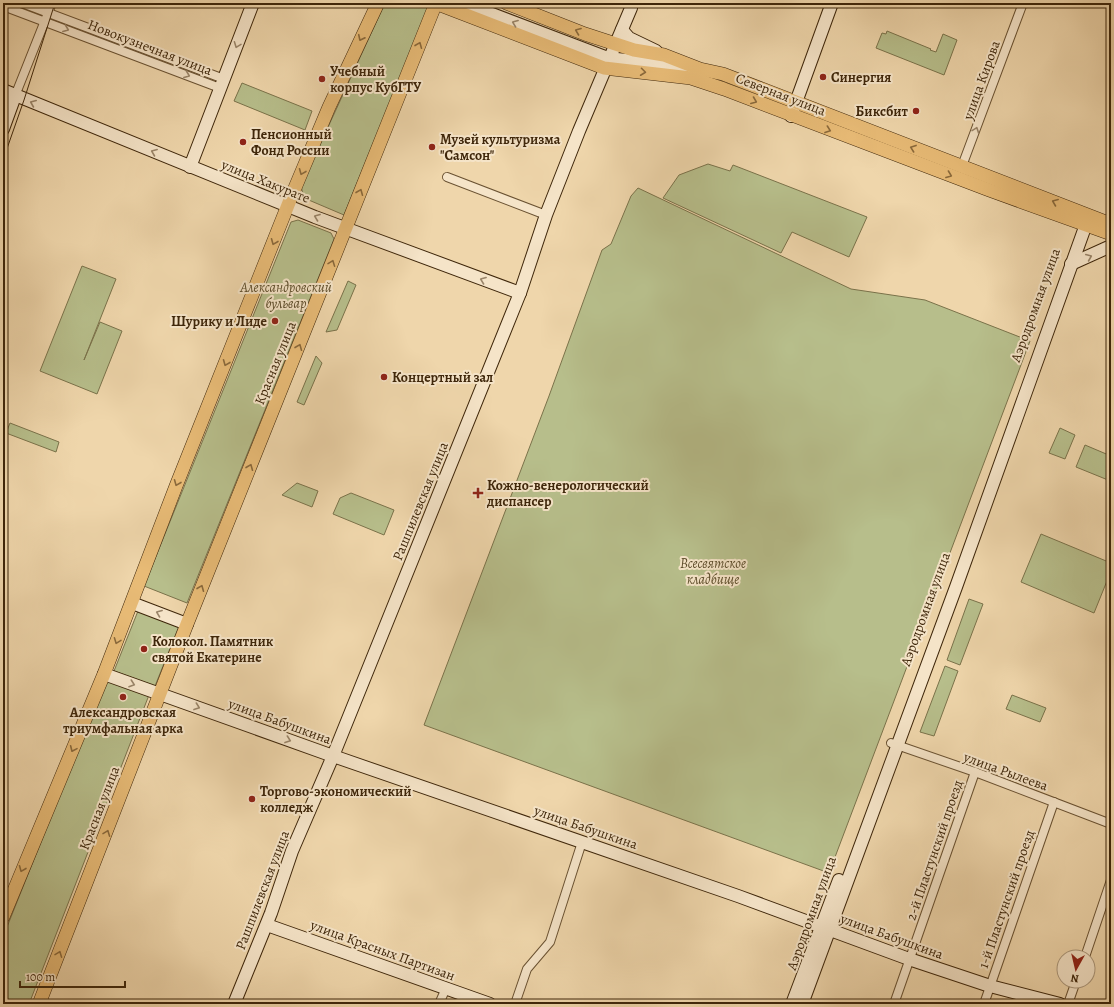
<svg xmlns="http://www.w3.org/2000/svg" width="1114" height="1007" font-family="Alegreya,serif">
  <style>
    .green { fill: #b7be8b; stroke: #7a724a }
    .lines { fill: none; stroke-linecap: round; stroke-linejoin: round }
    .street-casing { stroke: #6a5232; stroke-width: 10 }
    .secondary-casing { stroke: #3e260a; stroke-width: 14 }
    .primary-casing { stroke: #3e260a; stroke-width: 14 }
    .street { stroke: #f5e4c8; stroke-width: 8 }
    .secondary { stroke: #f5e4c8; stroke-width: 12 }
    .primary { stroke: #e8bb76; stroke-width: 13 }
    .tram { stroke: #3e260a; stroke-width: 1 }
    .oneway { stroke: #9a8569 }
    .oneway2 { stroke: #8a693b }
    .poi-dot { fill: #8f2418; stroke: #f5e4c8; stroke-width: 1.5 }
    .labels { text-anchor: middle; stroke-width: 4; stroke-linejoin: round; paint-order: stroke }
    .street-label { font-size: 14px; fill: #3e260a; stroke: #f5e4c8 }
    .poi-label { font-size: 14px; font-weight: bold; fill: #3e260a; stroke: #f5e4c8; text-anchor: start }
    .park-label { font-size: 14px; font-style: italic; fill: #5c4c2a; stroke: #f5e4c8 }
  </style>
  <rect width="100%" height="100%" fill="#efd6ab"/>
  <filter id="stains"><feTurbulence type="fractalNoise" baseFrequency=".005" numOctaves="4"/><feColorMatrix values="0 0 0 0 .2 0 0 0 0 .09 0 0 0 0 .02 0 0 0 .5 -.17"/></filter>
  <radialGradient id="worn" r=".72"><stop offset=".6" stop-color="#630" stop-opacity="0"/><stop offset="1" stop-color="#630" stop-opacity=".3"/></radialGradient>
  <g class="green">
    <path d="M385 3H419L429 7 344 215 304 198 301 186Z"/>
    <path d="M887 31 931 49 930 50 936 52 943 34 957 40 944 75 876 48 882 33 886 34Z"/>
    <path d="M242 83 312 111 305 130 234 101Z"/>
    <path d="M708 164 730 171 733 165 867 217 849 257 792 232 781 253 663 198 679 175Z"/>
    <path d="M638 188 851 289 925 300 1030 341 829 873 424 725 549 396 602 250 611 244 631 196Z"/>
    <path d="M298 220 331 233 334 239 187 603 144 586 291 222Z"/>
    <path d="M82 266 116 279 84 360 100 322 122 331 97 394 40 371Z"/>
    <path d="M348 281 356 285 337 330 326 332Z"/>
    <path d="M316 356 322 363 304 405 297 402Z"/>
    <path d="M10 423 59 442 56 452 6 433Z"/>
    <path d="M1060 428 1075 435 1065 459 1049 453Z"/>
    <path d="M1085 445 1111 456V472L1108 480 1076 467Z"/>
    <path d="M297 483 318 491 312 507 282 495Z"/>
    <path d="M351 493 394 510 384 535 333 514 340 498Z"/>
    <path d="M1041 534 1111 563V571L1094 613 1021 582Z"/>
    <path d="M969 599 983 604 960 665 947 660Z"/>
    <path d="M138 611 179 626 155 686 114 671Z"/>
    <path d="M945 666 958 671 934 736 920 732Z"/>
    <path d="M106 679 149 695 29 1004H3V937Z"/>
    <path d="M1012 695 1046 708 1040 722 1006 709Z"/>
  </g>
  <g class="lines">
    <defs>
      <g id="street">
        <path d="M22 3 224 79"/>
        <path d="M3 6 220 88"/>
        <path d="M15 96 52 3"/>
        <path d="M962 166 1023 3"/>
        <path d="M447 177 546 215"/>
        <path d="M891 743 975 772 1111 824"/>
        <path d="M1085 957 1111 880"/>
        <path d="M439 1004 446 988"/>
        <path d="M515 1004 527 969 550 942 582 842"/>
        <path d="M894 1004 975 772"/>
        <path d="M984 1004 1054 802"/>
        <path d="M1068 1004 1076 981"/>
      </g>
      <g id="secondary">
        <path d="M463 3 608 58 687 67"/>
        <path d="M622 30 629 38 656 51"/>
        <path d="M3 90 315 217 520 293"/>
        <path d="M791 116 832 3"/>
        <path d="M3 129 15 96"/>
        <path d="M190 167 253 3"/>
        <path d="M1071 264 1111 246"/>
        <path d="M132 603 187 624"/>
        <path d="M104 674 333 756 738 896 909 959 990 986 1060 1004"/>
        <path d="M267 925 490 1004"/>
        <path d="M234 1004 271 913 292 851 333 756 520 293 546 215 579 131 631 8"/>
        <path d="M792 1004 839 880"/>
        <path d="M802 1004 956 587 1089 216"/>
      </g>
      <g id="primary">
        <path d="M435 3 604 68 691 78 724 89 989 190 1111 234"/>
        <path d="M506 3 585 34 634 50 664 55 700 69 723 74 1111 224"/>
        <path d="M3 917 104 674 176 486 292 195 329 107 378 3"/>
        <path d="M39 1004 187 624 436 3"/>
      </g>
    </defs>
    <use href="#street" class="street-casing"/>
    <use href="#secondary" class="secondary-casing"/>
    <use href="#primary" class="primary-casing"/>
    <use href="#street" class="street"/>
    <use href="#secondary" class="secondary"/>
    <use href="#primary" class="primary"/>
    <path class="tram" d="M3 160 24 100 55 3"/>
  </g>
  <defs><path id="oneway-chevron" d="M-2-3.5L2.5 0L-2 3.5" fill="none" stroke-width="1.6" stroke-linecap="round" stroke-linejoin="round"/></defs>
  <g class="oneway">
    <use href="#oneway-chevron" transform="translate(515 23) rotate(-159)"/>
    <use href="#oneway-chevron" transform="translate(66 29) rotate(21)"/>
    <use href="#oneway-chevron" transform="translate(237 45) rotate(111)"/>
    <use href="#oneway-chevron" transform="translate(187 75) rotate(21)"/>
    <use href="#oneway-chevron" transform="translate(33 103) rotate(-157)"/>
    <use href="#oneway-chevron" transform="translate(976 130) rotate(-70)"/>
    <use href="#oneway-chevron" transform="translate(154 152) rotate(-158)"/>
    <use href="#oneway-chevron" transform="translate(317 217) rotate(-159)"/>
    <use href="#oneway-chevron" transform="translate(1089 257) rotate(-23)"/>
    <use href="#oneway-chevron" transform="translate(483 280) rotate(-159)"/>
    <use href="#oneway-chevron" transform="translate(159 613) rotate(-159)"/>
    <use href="#oneway-chevron" transform="translate(132 684) rotate(19)"/>
    <use href="#oneway-chevron" transform="translate(197 707) rotate(20)"/>
    <use href="#oneway-chevron" transform="translate(288 740) rotate(20)"/>
  </g>
  <g class="oneway2">
    <use href="#oneway-chevron" transform="translate(578 31) rotate(-159)"/>
    <use href="#oneway-chevron" transform="translate(361 38) rotate(116)"/>
    <use href="#oneway-chevron" transform="translate(419 45) rotate(-68)"/>
    <use href="#oneway-chevron" transform="translate(643 72) rotate(7)"/>
    <use href="#oneway-chevron" transform="translate(754 101) rotate(22)"/>
    <use href="#oneway-chevron" transform="translate(828 130) rotate(20)"/>
    <use href="#oneway-chevron" transform="translate(913 148) rotate(-160)"/>
    <use href="#oneway-chevron" transform="translate(302 172) rotate(112)"/>
    <use href="#oneway-chevron" transform="translate(949 175) rotate(21)"/>
    <use href="#oneway-chevron" transform="translate(360 192) rotate(-68)"/>
    <use href="#oneway-chevron" transform="translate(1055 202) rotate(-158)"/>
    <use href="#oneway-chevron" transform="translate(274 242) rotate(112)"/>
    <use href="#oneway-chevron" transform="translate(332 263) rotate(-69)"/>
    <use href="#oneway-chevron" transform="translate(299 347) rotate(-68)"/>
    <use href="#oneway-chevron" transform="translate(226 363) rotate(112)"/>
    <use href="#oneway-chevron" transform="translate(250 467) rotate(-68)"/>
    <use href="#oneway-chevron" transform="translate(177 483) rotate(112)"/>
    <use href="#oneway-chevron" transform="translate(201 588) rotate(-68)"/>
    <use href="#oneway-chevron" transform="translate(117 641) rotate(111)"/>
    <use href="#oneway-chevron" transform="translate(73 749) rotate(114)"/>
    <use href="#oneway-chevron" transform="translate(107 833) rotate(-69)"/>
    <use href="#oneway-chevron" transform="translate(22 869) rotate(112)"/>
    <use href="#oneway-chevron" transform="translate(59 954) rotate(-69)"/>
  </g>
  <g class="poi-dot">
    <circle cx="823" cy="77" r="4"/>
    <circle cx="322" cy="79" r="4"/>
    <circle cx="916" cy="111" r="4"/>
    <circle cx="243" cy="142" r="4"/>
    <circle cx="432" cy="147" r="4"/>
    <circle cx="275" cy="321" r="4"/>
    <circle cx="384" cy="377" r="4"/>
    <path d="M476 487h4v4h4v4h-4v4h-4v-4h-4v-4h4z"/>
    <circle cx="144" cy="649" r="4"/>
    <circle cx="123" cy="697" r="4"/>
    <circle cx="252" cy="799" r="4"/>
  </g>
  <g class="labels">
    <g class="street-label">
      <text transform="translate(150 47) rotate(21)" y="5">Новокузнечная улица</text>
      <text transform="translate(981 80) rotate(-70)" y="5">улица Кирова</text>
      <text transform="translate(781 94) rotate(21)" y="5">Северная улица</text>
      <text transform="translate(266 181) rotate(22)" y="5">улица Хакурате</text>
      <text transform="translate(1035 305) rotate(-70)" y="5">Аэродромная улица</text>
      <text transform="translate(275 363) rotate(-68)" y="5">Красная улица</text>
      <text transform="translate(420 501) rotate(-68)" y="5">Рашпилевская улица</text>
      <text transform="translate(925 609) rotate(-70)" y="5">Аэродромная улица</text>
      <text transform="translate(280 721) rotate(20)" y="5">улица Бабушкина</text>
      <text transform="translate(1006 771) rotate(20)" y="5">улица Рылеева</text>
      <text transform="translate(99 808) rotate(-69)" y="5">Красная улица</text>
      <text transform="translate(586 827) rotate(19)" y="5">улица Бабушкина</text>
      <text transform="translate(934 850) rotate(-71)" y="5">2-й Пластунский проезд</text>
      <text transform="translate(262 890) rotate(-69)" y="5">Рашпилевская улица</text>
      <text transform="translate(1006 899) rotate(-71)" y="5">1-й Пластунский проезд</text>
      <text transform="translate(811 913) rotate(-70)" y="5">Аэродромная улица</text>
      <text transform="translate(892 936) rotate(20)" y="5">улица Бабушкина</text>
      <text transform="translate(383 950) rotate(20)" y="5">улица Красных Партизан</text>
    </g>
    <g class="poi-label">
      <text x="330" y="76">Учебный<tspan x="330" dy="16">корпус КубГТУ</tspan></text>
      <text x="831" y="82">Синергия</text>
      <text x="908" y="116" text-anchor="end">Биксбит</text>
      <text x="251" y="139">Пенсионный<tspan x="251" dy="16">Фонд России</tspan></text>
      <text x="440" y="144">Музей культуризма<tspan x="440" dy="16">"Самсон"</tspan></text>
      <text x="267" y="326" text-anchor="end">Шурику и Лиде</text>
      <text x="392" y="382">Концертный зал</text>
      <text x="487" y="490">Кожно-венерологический<tspan x="487" dy="16">диспансер</tspan></text>
      <text x="152" y="646">Колокол. Памятник<tspan x="152" dy="16">святой Екатерине</tspan></text>
      <text x="123" y="717" text-anchor="middle">Александровская<tspan x="123" dy="16">триумфальная арка</tspan></text>
      <text x="260" y="796">Торгово-экономический<tspan x="260" dy="16">колледж</tspan></text>
    </g>
    <g class="park-label">
      <text x="286" y="292">Александровский<tspan x="286" dy="16">бульвар</tspan></text>
      <text x="713" y="568">Всесвятское<tspan x="713" dy="16">кладбище</tspan></text>
    </g>
  </g>
  <rect width="1114" height="1007" fill="none" stroke="#efd6ab" stroke-width="16"/>
  <rect x="4" y="4" width="1106" height="999" fill="none" stroke="#3e260a" stroke-width="2"/>
  <rect x="8" y="8" width="1098" height="991" fill="none" stroke="#3e260a"/>
  <g transform="translate(1076 969) rotate(188)"><circle r="19" fill="#f5e4c8" stroke="#ac987c"/>
  <path d="M0-3L7 15L0 10L-7 15Z" fill="#8f2418"/>
  <text y="-6" font-size="11" font-weight="bold" text-anchor="middle" fill="#3e260a">N</text>
  </g>
  <path d="M20 981v6h105v-6" fill="none" stroke="#3e260a" stroke-width="2"/>
  <text x="26" y="981" font-size="12" fill="#3e260a" stroke="#f5e4c8" stroke-width="3" paint-order="stroke">100 m</text>
  <rect width="100%" height="100%" filter="url(#stains)"/>
  <rect width="100%" height="100%" fill="url(#worn)"/>
</svg>
